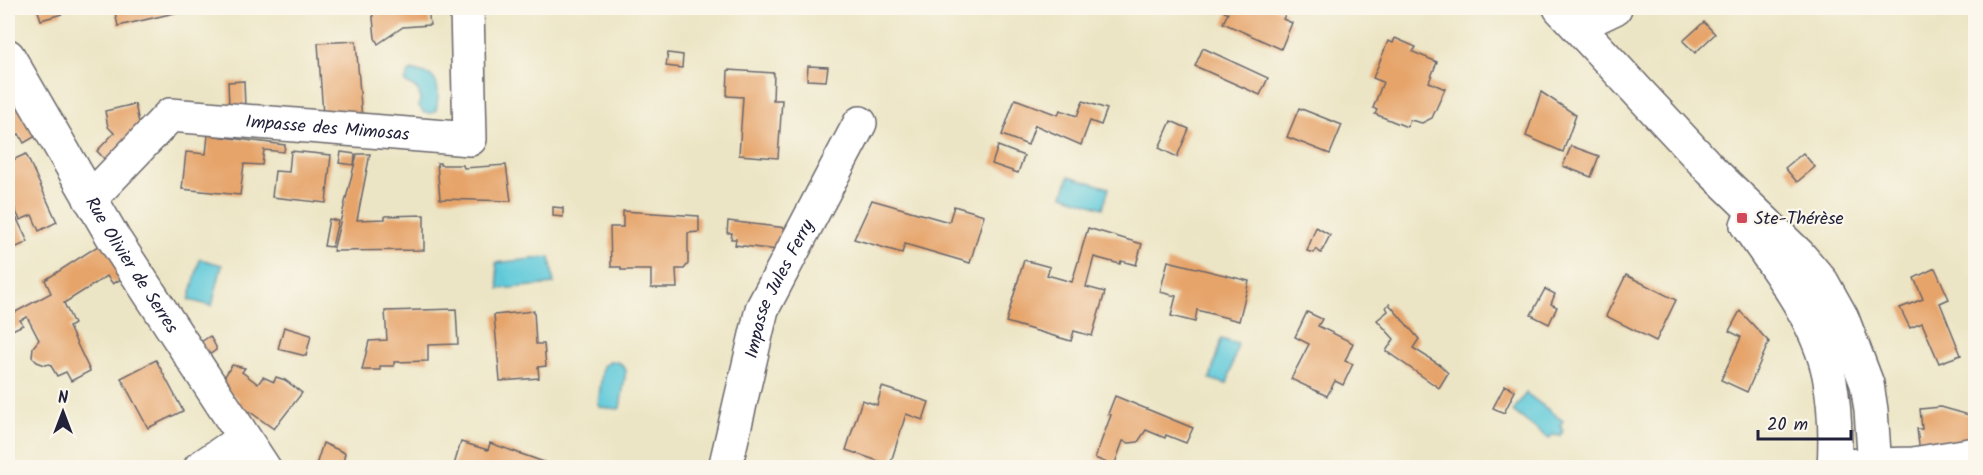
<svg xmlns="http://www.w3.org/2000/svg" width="1983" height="475" font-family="Kalam,sans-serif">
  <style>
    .water { fill: #5fc9d9; stroke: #40768a; stroke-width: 1.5 }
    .building { fill: #e6a46b }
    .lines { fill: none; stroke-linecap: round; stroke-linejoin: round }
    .minor-casing { stroke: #69666b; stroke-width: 36 }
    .major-casing { stroke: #69666b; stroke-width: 36 }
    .minor { stroke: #fff; stroke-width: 33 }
    .major { stroke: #fff; stroke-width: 33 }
    .poi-dot { fill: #d1495b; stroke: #fbf7ec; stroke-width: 2 }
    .labels { text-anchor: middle; stroke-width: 4.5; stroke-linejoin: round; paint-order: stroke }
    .street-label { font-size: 18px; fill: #22223b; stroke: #fbf7ec }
    .poi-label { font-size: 18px; fill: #22223b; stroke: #fbf7ec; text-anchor: start }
  </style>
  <rect width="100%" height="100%" fill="#fbf7ec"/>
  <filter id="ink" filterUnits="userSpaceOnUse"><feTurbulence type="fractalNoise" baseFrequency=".0167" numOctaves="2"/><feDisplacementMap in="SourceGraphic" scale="12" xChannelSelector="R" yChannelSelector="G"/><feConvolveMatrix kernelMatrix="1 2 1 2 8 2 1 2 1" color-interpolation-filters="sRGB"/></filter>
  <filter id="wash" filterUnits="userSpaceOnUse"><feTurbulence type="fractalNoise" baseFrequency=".008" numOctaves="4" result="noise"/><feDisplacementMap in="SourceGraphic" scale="24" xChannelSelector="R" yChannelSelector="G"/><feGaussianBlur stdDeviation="1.35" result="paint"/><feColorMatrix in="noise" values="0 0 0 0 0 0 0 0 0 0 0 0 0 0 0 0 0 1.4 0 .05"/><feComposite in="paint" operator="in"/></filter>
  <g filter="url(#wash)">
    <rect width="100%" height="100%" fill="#ece5c5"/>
    <g class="water">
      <path d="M412 70C417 73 426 73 431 76 441 84 438 100 436 110L433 113H424L419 106 420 97 418 90 405 82 408 74Z"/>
      <path d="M1069 176 1109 188 1103 208 1063 195Z"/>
      <path d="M550 257 554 284 499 289 496 263Z"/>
      <path d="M200 259 222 265 212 306 189 300Z"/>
      <path d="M1221 339 1238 344 1227 384 1210 379Z"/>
      <path d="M611 361 620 363 626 370 620 408 618 409 600 407 598 404 603 366Z"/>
      <path d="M1526 393 1563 421 1560 425 1563 431 1560 436 1552 435 1549 439 1513 411Z"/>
    </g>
    <g id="blocks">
      <g class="building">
        <path d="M37 8H60L62 14 41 20Z"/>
        <path d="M114 8H196L118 26Z"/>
        <path d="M372 8H428L430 25 403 27 378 44 375 38Z"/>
        <path d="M1217 8H1277L1286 12 1283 19 1292 23 1281 49 1223 23 1228 13Z"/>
        <path d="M1704 22 1715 34 1695 53 1683 41Z"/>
        <path d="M1395 38 1416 47 1413 52 1437 62 1429 82 1445 89 1432 118 1422 123 1410 120 1407 127 1375 114 1377 110 1373 108 1383 82 1373 78 1388 41 1393 43Z"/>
        <path d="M356 41 362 119 323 115 318 43Z"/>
        <path d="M1203 48 1268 78 1260 95 1195 66Z"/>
        <path d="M668 53 683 55 682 68 666 66Z"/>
        <path d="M808 66 828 67 826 81 807 80Z"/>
        <path d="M728 70 774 73 773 100H782L778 158 739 155 743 97 727 96Z"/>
        <path d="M244 81 245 107 229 106 228 82Z"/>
        <path d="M1541 92 1576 115 1563 152 1526 136Z"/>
        <path d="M1015 99 1058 115 1060 110 1077 116 1083 101 1107 109 1101 125 1090 121 1081 145 1035 125 1028 145 1002 135Z"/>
        <path d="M23 102 41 133 24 143 19 134 9 139 8 136V112Z"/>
        <path d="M135 104 141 132 109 164 97 151 114 133 108 127 105 111Z"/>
        <path d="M1299 108 1342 125 1330 154 1287 137Z"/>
        <path d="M1171 121 1189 129 1177 157 1159 148Z"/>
        <path d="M208 135 285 145 284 152 264 150 262 165 244 164 240 195 182 189 186 152 206 154Z"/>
        <path d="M998 146 1024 156 1018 173 992 164Z"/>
        <path d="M1571 146 1599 156 1591 177 1563 166Z"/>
        <path d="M291 151 331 155 326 203 272 197 275 171 289 172Z"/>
        <path d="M341 152 355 154 354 165 339 163Z"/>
        <path d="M1803 153 1815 167 1797 182 1785 168Z"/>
        <path d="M26 154 57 222 39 231 32 215 20 220 8 195V162Z"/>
        <path d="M357 154H370L357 220 385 219V216L424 215V250L333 251Z"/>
        <path d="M437 163H440V165H463L464 168 506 165 511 201 440 199Z"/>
        <path d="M872 200 949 222 954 206 984 215 970 263 905 244 902 253 854 239Z"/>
        <path d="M553 207 563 208V217L553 216Z"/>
        <path d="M623 211 699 216V232L688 233V264L684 269H676L677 288H651V270H621V267H611L610 227H623Z"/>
        <path d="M17 219 28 242 10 250 8 244V224Z"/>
        <path d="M329 219 338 221 332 247 324 246Z"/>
        <path d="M728 221 786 228 778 250 735 245 736 239H731L732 233H727Z"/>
        <path d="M1316 227 1330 235 1321 253 1316 249 1314 253 1307 251Z"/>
        <path d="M1088 228 1142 244 1136 265 1121 261 1120 264 1094 257 1086 287 1105 292 1092 336 1074 331 1071 341 1006 322 1024 260 1050 267 1047 275 1072 282Z"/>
        <path d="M104 242 126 276 113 284 107 276 64 303 74 324 69 327 90 371 71 381 66 372 57 376 50 364 45 365 37 362 32 357 33 347 39 340 27 317 20 320 23 325 8 332V316L51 293 45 280Z"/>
        <path d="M1168 261 1249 281 1239 321 1197 310 1195 322 1171 316 1176 296 1160 292Z"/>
        <path d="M1935 268 1949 299 1940 303 1961 355 1939 363 1922 323 1910 328 1900 308 1923 299 1914 278Z"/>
        <path d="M1626 275 1676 300 1656 341 1606 316Z"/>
        <path d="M1545 289 1555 294 1551 304 1557 307 1549 324 1531 315Z"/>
        <path d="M1389 304 1419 339 1413 348 1440 365 1448 373 1439 388 1386 351 1394 339 1377 320 1388 311 1386 307Z"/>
        <path d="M456 309 458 344 428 345V361L394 362V366H380V370H362L369 341 387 340 385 311Z"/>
        <path d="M534 311 536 344H544L546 366 538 367 539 378 500 381 494 315Z"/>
        <path d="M1740 311 1769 342 1747 392 1721 380 1741 337 1729 331Z"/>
        <path d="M1307 312 1322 319 1318 326 1353 343 1345 361 1353 364 1343 385 1335 381 1327 396 1291 379 1309 344 1295 337Z"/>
        <path d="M284 327 311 335 306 356 278 349Z"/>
        <path d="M210 336 216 347V350L209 355 201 342Z"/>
        <path d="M156 360 183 411 148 428 121 378Z"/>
        <path d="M232 365 245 368 242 372 258 384 263 377 274 382 276 377 285 380 302 393 274 429 236 402 239 399 225 389 221 382Z"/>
        <path d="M1505 385 1515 391 1504 413 1493 408Z"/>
        <path d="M882 387 929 402 923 420 906 414 890 465 846 450 862 400 877 405Z"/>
        <path d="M1115 396 1193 428 1186 443 1166 435 1165 438 1146 430 1138 442 1129 443 1123 441 1114 466 1095 458 1111 415 1108 414Z"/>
        <path d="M1941 407 1976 417V444L1920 453 1917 429H1922L1920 409Z"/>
        <path d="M461 442 488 450 490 443 561 468H453Z"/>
        <path d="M323 443 345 453 342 468H315Z"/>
      </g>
    </g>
  </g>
  <g filter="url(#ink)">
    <use href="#blocks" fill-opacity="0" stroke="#69666b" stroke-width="1.5"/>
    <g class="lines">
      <defs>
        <g id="minor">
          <path d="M1577 26 1615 8"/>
          <path id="s1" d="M8 56 114 239 264 468"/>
          <path id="s2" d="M90 199 170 115 470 139 467 8"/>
          <path d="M1834 466 1913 464 1976 454"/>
          <path d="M200 468 244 438"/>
          <path id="s3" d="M725 468 762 309 860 123"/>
        </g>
        <g id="major">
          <path d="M1560 8 1712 171 1798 254 1822 282 1842 318 1867 384 1871 410 1875 468"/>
          <path d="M1747 225C1778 270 1818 321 1829 375 1835 406 1836 437 1834 468"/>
        </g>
      </defs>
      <use href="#minor" class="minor-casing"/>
      <use href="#major" class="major-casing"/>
      <use href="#minor" class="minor"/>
      <use href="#major" class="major"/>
    </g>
  </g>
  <rect class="poi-dot" x="1736" y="212" width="12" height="12" rx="3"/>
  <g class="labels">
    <g class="street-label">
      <text dy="6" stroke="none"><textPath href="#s2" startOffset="274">Impasse des Mimosas</textPath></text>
      <text dy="6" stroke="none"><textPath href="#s1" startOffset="243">Rue Olivier de Serres</textPath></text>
      <text dy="6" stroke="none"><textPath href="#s3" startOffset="188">Impasse Jules Ferry</textPath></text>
    </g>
    <g class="poi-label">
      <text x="1754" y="224">Ste-Thérèse</text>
    </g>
  </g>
  <rect width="1983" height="475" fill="none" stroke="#fbf7ec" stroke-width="30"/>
  <g transform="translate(63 412)" stroke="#fbf7ec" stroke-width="4.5" paint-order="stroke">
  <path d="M0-4.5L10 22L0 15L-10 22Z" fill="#22223b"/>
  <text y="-9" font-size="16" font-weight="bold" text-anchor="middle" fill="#22223b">N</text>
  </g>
  <path d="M1758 430v9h93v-9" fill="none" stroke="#22223b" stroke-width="3"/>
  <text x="1767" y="430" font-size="18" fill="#22223b" stroke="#fbf7ec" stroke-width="4.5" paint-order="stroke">20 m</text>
</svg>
